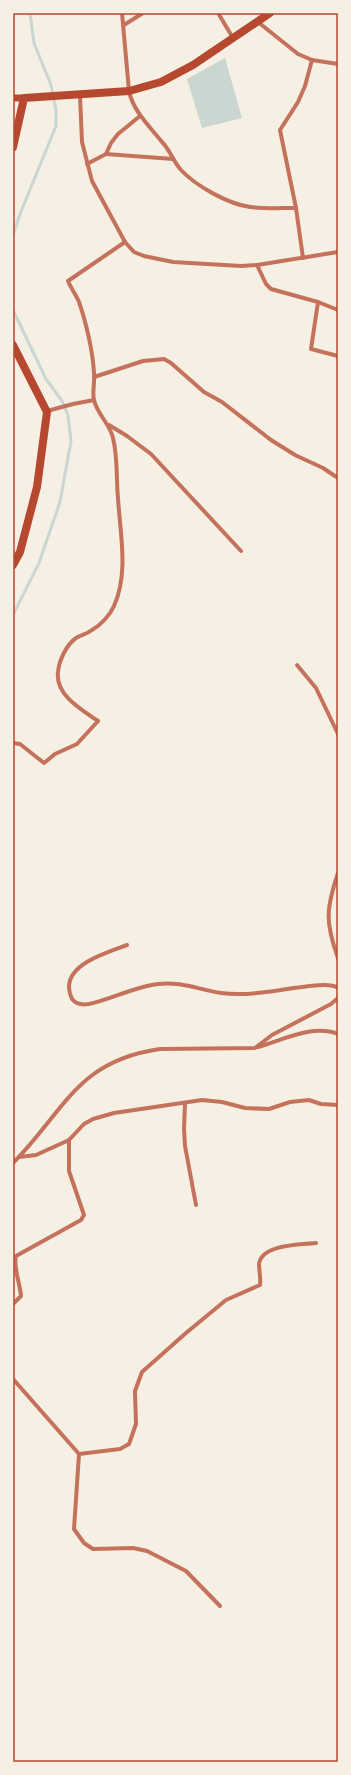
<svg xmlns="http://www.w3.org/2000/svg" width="351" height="1775" font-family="'Fira Sans',sans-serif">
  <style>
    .water { fill: #c9d6d2 }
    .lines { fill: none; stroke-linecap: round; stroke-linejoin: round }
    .stream { stroke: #c9d6d2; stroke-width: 3 }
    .minor { stroke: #c5725c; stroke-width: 4 }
    .secondary { stroke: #b5482f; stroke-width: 7 }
    .primary { stroke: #b5482f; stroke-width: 8 }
    .neatline { fill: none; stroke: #b5482f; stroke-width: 1.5 }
  </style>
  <rect width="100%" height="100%" fill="#f6efe4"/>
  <path class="water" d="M225 58 242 118 202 128 187 79Z"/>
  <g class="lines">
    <g class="stream">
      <path d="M13 235 20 214 56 126V110L51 85 34 43 30 13"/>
      <path d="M13 310 46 379 62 401 68 415 71 441 60 502 39 563 13 615"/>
    </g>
    <g class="minor">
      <path d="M122 13 129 91C133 111 150 127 162 142 170 150 173 161 181 170 196 186 228 204 250 207 265 209 281 208 296 208L303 258"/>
      <path d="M218 13 233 38"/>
      <path d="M258 22 298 54 312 60 338 64"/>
      <path d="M124 25 143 13"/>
      <path d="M80 96 82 142 92 181 125 242 134 252 144 256 173 262 241 266 257 265 338 252"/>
      <path d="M106 154 173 159"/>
      <path d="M87 164 106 154 111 143 118 134 140 116"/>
      <path d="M296 208 280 130 298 102 305 86 312 60"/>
      <path d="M257 265 266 284 271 289 318 302 338 310"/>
      <path d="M318 302 311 349 338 356"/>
      <path d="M94 377 143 361 164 359 171 363 204 392 222 402 271 440 295 455 323 468 338 478"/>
      <path d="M47 411 73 404 94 400"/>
      <path d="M109 425 127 436 151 454 241 551"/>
      <path d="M297 665 316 688 338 734"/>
      <path d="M13 743 20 744 44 763 55 754 77 744 98 721C82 710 55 695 58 672 59 661 66 645 76 638 81 635 87 634 92 630 101 625 110 615 114 606 129 573 120 533 118 498 116 478 118 458 113 438 110 424 97 414 94 400 92 392 95 382 94 373 93 352 86 322 79 302 76 295 71 288 68 281L125 242"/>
      <path d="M338 873C326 909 325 922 338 958"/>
      <path d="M127 945C108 952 69 963 69 987 69 992 70 995 72 999 76 1004 83 1005 89 1004 112 999 134 987 158 984 180 981 200 990 221 993 236 995 251 994 266 992 281 991 327 980 338 988"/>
      <path d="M258 1047C283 1040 312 1024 338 1034"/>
      <path d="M185 1103 184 1129 185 1146 196 1205"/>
      <path d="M69 1140 84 1124 93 1119 114 1113 202 1100 222 1102 245 1108 269 1109 290 1102 309 1100 321 1104 338 1105"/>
      <path d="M13 1163C65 1111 76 1061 160 1049L255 1048 272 1035 331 1004 338 998"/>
      <path d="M13 1304 21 1296C20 1283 13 1267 16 1256L81 1220 84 1215 69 1171V1140L36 1155 19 1157"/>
      <path d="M13 1379 79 1454 74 1529 84 1543 93 1549 133 1548 147 1551 186 1571 220 1606"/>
      <path d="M79 1454 120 1449 129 1444 136 1424 135 1391 142 1372 186 1333 226 1300 260 1285C261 1278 259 1271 259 1264 262 1244 300 1245 316 1243"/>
    </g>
    <path class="secondary" d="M13 98H24"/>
    <g class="primary">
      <path d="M13 147 24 98 129 91 161 82 193 65 270 13"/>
      <path d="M13 345 47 412 37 487 20 552 13 565"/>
    </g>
  </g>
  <rect width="351" height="1775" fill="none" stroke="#f6efe4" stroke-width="28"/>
  <rect x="14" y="14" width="323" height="1747" class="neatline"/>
</svg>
